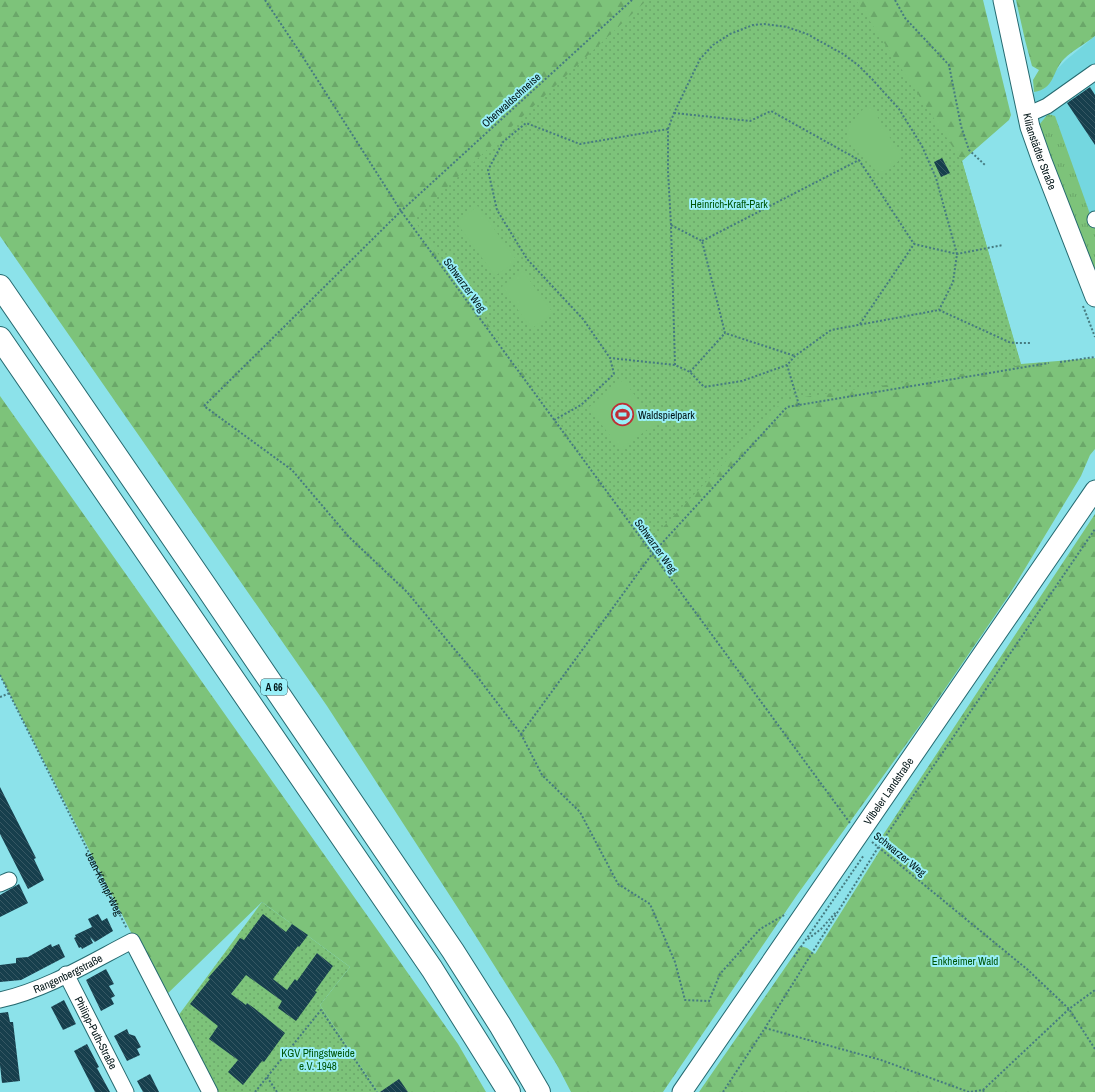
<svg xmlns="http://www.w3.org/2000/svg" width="1095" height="1092" font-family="'Archivo Narrow',sans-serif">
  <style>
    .built { fill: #74d7e0 }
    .grass { fill: url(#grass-tufts) }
    .forest { fill: url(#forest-firs) }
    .park { fill: url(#park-dots) }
    .pitch { fill: #7dc37a }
    .building { fill: url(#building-back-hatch) }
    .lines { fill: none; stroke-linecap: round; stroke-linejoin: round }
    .minor-casing { stroke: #266a70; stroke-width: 17 }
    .major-casing { stroke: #266a70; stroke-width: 21 }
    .highway-casing { stroke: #266a70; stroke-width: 24 }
    .path { stroke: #467b80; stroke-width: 2; stroke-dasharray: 2 2; stroke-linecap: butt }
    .minor { stroke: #fff; stroke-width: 15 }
    .major { stroke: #fff; stroke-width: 19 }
    .highway { stroke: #fff; stroke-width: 22 }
    .labels { text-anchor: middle; stroke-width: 4; stroke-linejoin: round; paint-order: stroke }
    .shield { fill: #99eff8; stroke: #2e565a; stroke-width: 1 }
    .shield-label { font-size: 10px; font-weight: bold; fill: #001416 }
    .street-label { font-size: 11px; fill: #001416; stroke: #99eff8 }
    .park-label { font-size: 11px; fill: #005608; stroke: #99eff8 }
    .poi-label { font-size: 11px; fill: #001416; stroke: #99eff8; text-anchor: start }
  </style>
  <defs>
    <pattern id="grass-tufts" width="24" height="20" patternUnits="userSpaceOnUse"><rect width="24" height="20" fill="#7dc37a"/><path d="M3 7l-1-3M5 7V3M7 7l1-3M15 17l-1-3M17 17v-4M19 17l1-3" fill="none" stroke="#6aa769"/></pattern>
    <pattern id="forest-firs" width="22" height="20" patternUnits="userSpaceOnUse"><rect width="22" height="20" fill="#7dc37a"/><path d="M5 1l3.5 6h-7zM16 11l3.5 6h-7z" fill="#6aa769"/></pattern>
    <pattern id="park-dots" width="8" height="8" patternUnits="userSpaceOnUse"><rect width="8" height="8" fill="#7dc37a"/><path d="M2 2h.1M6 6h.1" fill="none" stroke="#6aa769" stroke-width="1.8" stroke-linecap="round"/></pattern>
    <pattern id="building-back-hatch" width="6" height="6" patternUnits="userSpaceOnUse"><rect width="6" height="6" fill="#173f4d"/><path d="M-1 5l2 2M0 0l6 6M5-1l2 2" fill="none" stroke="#365763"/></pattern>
  </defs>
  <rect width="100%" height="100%" fill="#8ce2ea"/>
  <path class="built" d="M1095 36V274L1039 125 1032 95 1066 60Z"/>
  <path class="grass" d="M1048 114 1055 116 1095 228V274L1039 125Z"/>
  <g class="forest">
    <path d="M0 0H983L1011 115 1009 120 962 161 1021 364 1095 358V449L1090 455 1081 476 1009 595 923 721 797 895 663 1092H571L557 1065 465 919 327 706 0 236Z"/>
    <path d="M1016 0H1095V36C1085 44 1073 50 1064 59 1052 71 1055 89 1034 92L1033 80 1039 70 1032 66 1025 40Z"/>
    <path d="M0 396 458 1044 486 1092H378L320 1005 350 967 262 902 164 997 0 675Z"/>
    <path d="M1095 514V1092H699L800 946 807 948 815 954 882 847 883 835Z"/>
  </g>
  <g class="park">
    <path d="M647 0H856L962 161 1021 365 784 400 646 545 413 219Z"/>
    <path d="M262 902 350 967 320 1005 378 1092H216L178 1016Z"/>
  </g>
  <g class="pitch">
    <path d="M867 107 872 108 900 154C901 163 890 169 881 172L875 170 848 140C843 128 857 117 864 108Z"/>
    <path d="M478 206 517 261 495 276 456 222Z"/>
    <path d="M523 271 553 313 531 329 502 286Z"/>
    <path d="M623 380 656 423 621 449 588 408Z"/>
  </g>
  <g class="building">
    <path d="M1090 87 1095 95V145L1067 103Z"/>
    <path d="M942 158 950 173 941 177 934 162Z"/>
    <path d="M0 787 36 858 34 859 44 880 28 889 0 834Z"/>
    <path d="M19 884 28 903 0 917V895Z"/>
    <path d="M98 914 102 921 107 918 113 931 95 942 90 937 93 943 82 949 81 947 79 948 74 938 76 937 75 935 92 927 88 919Z"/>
    <path d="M263 914 286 932 292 924 308 935 299 947 298 946 273 979 287 990 295 979 297 981 317 953 333 966 315 991 317 992 296 1021 278 1008 282 1001 246 975 231 994 246 1005 247 1003 254 1008 285 1033 264 1062 262 1061 243 1085 228 1072 238 1060 209 1039 218 1026 190 1004 210 979 208 978 229 954 240 938 244 940Z"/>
    <path d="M51 944 52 947 59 944 65 957 21 980 0 982V965L16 963V958L28 957Z"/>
    <path d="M106 969 114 984 109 986 115 996 111 998 114 1004 101 1011 86 980Z"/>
    <path d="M64 1000 76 1024 63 1030 51 1007Z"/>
    <path d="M8 1012 10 1022H13L20 1081 2 1083 0 1065V1013Z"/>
    <path d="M127 1029 129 1034 135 1036 141 1047 137 1049 140 1055 127 1061 114 1036Z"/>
    <path d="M87 1044 99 1067 97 1068 110 1092H95L74 1051Z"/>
    <path d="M150 1074 159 1092H143L137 1081Z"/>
    <path d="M399 1079 408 1092H380Z"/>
  </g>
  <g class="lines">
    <defs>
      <g id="minor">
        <path d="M1027 115 1047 106 1095 72"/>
        <path d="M1095 219V220"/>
        <path d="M0 884 9 880"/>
        <path id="s2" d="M66 974 126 1092"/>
        <path id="s3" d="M0 1000C46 990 91 962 132 941L210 1092"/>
      </g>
      <g id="major">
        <path id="s4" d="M1003 0 1030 127 1042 161 1095 297"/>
        <path id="s5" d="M682 1092 1095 490"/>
      </g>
      <g id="highway">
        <path d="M0 286 207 588 453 951 500 1025 539 1092"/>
        <path d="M0 338 432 969 509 1092"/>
      </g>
    </defs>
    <use href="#minor" class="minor-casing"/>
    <use href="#major" class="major-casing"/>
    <use href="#highway" class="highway-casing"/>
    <g class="path">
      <path d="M265 0 301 54 401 211 850 823"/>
      <path d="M632 0 401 211 204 406 292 470 348 536 407 592 476 675 521 734 652 554 787 407 1049 363"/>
      <path d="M895 0 905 18 949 65 961 126 969 150 985 165"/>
      <path d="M674 113 750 121 771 111 859 160 914 244"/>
      <path d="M668 129 674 113 700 59 713 45 730 34 753 25 764 24 787 27 807 34 843 54 858 65 872 79 899 109 922 146 936 178 957 254 953 282 939 310"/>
      <path d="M671 225 702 241 725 333 795 356"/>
      <path d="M702 241 859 160"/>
      <path d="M1083 306 1095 337"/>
      <path d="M860 324 914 244 957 254 1003 245"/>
      <path d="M1060 362 1095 357"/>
      <path d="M675 365 671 225 668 172V129L580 144 526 123 503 142 488 170 497 210 527 259 583 319 610 358 675 365 690 372 704 387 742 381 787 365"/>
      <path d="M690 372 725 333"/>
      <path d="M799 405 787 365 795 356 831 330 939 310 1009 342 1014 343H1030"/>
      <path d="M554 420 581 405 614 374 610 358"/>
      <path id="s1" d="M0 675 127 929"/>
      <path d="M0 697 10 693"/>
      <path d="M521 734 542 775 580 812 618 884 650 904 675 962 685 1000 709 1001 720 974 760 929 786 914"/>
      <path d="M872 842 1028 970 1069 1009 1095 1049"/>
      <path d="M808 939 821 929 836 912"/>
      <path d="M794 957 864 855"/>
      <path d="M765 1028 881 1060 969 1092 983 1090 984 1092"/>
      <path d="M267 1077 277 1092"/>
      <path d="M983 1090 1069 1009 1095 990"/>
      <path d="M255 1092 321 1010 377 1092"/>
      <path d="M723 1092 765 1028 879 846 1095 529"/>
    </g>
    <use href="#minor" class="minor"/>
    <use href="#major" class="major"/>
    <use href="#highway" class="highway"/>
  </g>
  <defs>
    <symbol id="stadium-ring" viewBox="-11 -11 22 22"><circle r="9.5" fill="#99eff8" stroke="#be2e35" stroke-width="1.5"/><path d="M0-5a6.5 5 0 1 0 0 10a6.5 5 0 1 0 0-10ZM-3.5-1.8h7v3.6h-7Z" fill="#be2e35"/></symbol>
  </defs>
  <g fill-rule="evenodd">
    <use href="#stadium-ring" x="610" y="402" width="25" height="25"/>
  </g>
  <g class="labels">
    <rect class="shield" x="261" y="679" width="26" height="16" rx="3"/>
    <g class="shield-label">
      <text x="274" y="691">A 66</text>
    </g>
    <g class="street-label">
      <text transform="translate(511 100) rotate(-42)" y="4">Oberwaldschneise</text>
      <text dy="4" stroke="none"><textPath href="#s4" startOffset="156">Kilianstädter Straße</textPath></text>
      <text transform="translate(465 285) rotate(54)" y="4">Schwarzer Weg</text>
      <text transform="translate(656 546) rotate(54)" y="4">Schwarzer Weg</text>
      <text dy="4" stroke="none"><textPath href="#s5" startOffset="365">Vilbeler Landstraße</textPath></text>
      <text transform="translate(900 854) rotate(39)" y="4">Schwarzer Weg</text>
      <text dy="4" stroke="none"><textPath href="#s1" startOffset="233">Jean-Kempf-Weg</textPath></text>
      <text dy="4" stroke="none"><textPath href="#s3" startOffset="73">Rangenbergstraße</textPath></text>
      <text dy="4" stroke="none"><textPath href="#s2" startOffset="66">Philipp-Puth-Straße</textPath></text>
    </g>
    <g class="park-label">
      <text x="729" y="208">Heinrich-Kraft-Park</text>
      <text x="965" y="965">Enkheimer Wald</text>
      <text x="318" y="1057">KGV Pfingstweide<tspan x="318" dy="13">e.V. 1948</tspan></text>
    </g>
    <g class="poi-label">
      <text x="638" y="419">Waldspielpark</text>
    </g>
  </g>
</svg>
